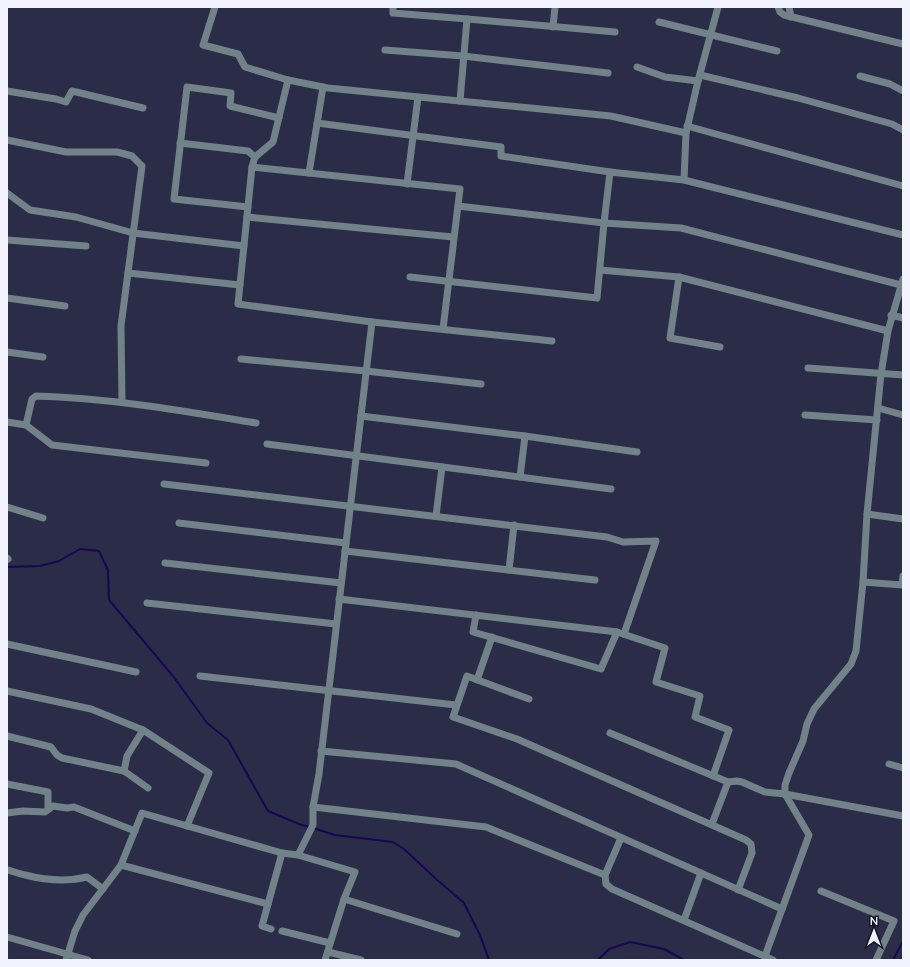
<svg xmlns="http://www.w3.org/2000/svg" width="910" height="967" font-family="Lato,sans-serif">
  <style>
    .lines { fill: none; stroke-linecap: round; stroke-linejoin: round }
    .stream { stroke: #190652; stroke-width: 2 }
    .street { stroke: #718289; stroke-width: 7 }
  </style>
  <rect width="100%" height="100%" fill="#2b2c48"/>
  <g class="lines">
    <g class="stream">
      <path d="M7 567 40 566 59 561 80 549 99 551 108 570 109 600 173 676 207 723 228 740 268 811 299 824 309 827"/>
      <path d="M313 828 335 835 393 842 404 849 435 878 464 903 480 935 489 960"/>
      <path d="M598 960 609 949 630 942 664 949 684 960"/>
      <path d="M893 960 903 941"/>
    </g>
    <g class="street">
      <path d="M215 7 203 45 238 54 245 67 288 80 328 88 611 116 686 133"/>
      <path d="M393 7V13L467 19 615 32"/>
      <path d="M778 7 780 12 784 15 903 44"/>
      <path d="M789 7 791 17"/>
      <path d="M659 22 777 51"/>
      <path d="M553 27 555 7"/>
      <path d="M385 50 463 56 608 73"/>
      <path d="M637 67 665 77 698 81"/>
      <path d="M700 75 798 98 892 124 903 130"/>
      <path d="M860 76 890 84 903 91"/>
      <path d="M288 80 273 142 255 157 252 167 238 304 372 322 552 341"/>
      <path d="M7 91 56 99 66 102 72 91 143 108"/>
      <path d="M460 101 467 19"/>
      <path d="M317 123 501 147V156L610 172"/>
      <path d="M687 126 903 186"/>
      <path d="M7 140 66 152H117L132 156 142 166 121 326 122 402"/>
      <path d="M180 143 248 151 255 157"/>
      <path d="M252 167 460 189 443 329"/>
      <path d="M309 173 323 87"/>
      <path d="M684 180 686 133 698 81 718 7"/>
      <path d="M407 184 418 97"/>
      <path d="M7 193 30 210 76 217 133 233 244 246"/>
      <path d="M458 206 604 223 610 172 684 180 903 235"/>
      <path d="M248 207 174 199 187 87 231 93 230 106 279 118"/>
      <path d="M247 217 453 237"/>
      <path d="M7 240 86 246"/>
      <path d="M600 270 679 277 888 331"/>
      <path d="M128 273 240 285"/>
      <path d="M410 277 597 298 604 223 681 228 901 285"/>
      <path d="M679 277 670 338 720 347"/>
      <path d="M7 298 65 306"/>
      <path d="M891 315 903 318"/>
      <path d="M7 352 43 357"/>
      <path d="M241 359 366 371 481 384"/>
      <path d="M808 368 903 375"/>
      <path d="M878 408 903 415"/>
      <path d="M805 415 877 420"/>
      <path d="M361 416 525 436 637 452"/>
      <path d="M7 422 26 425 52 445 206 463"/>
      <path d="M26 425 32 399 36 396C110 398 183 411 256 423"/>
      <path d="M267 444 611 489"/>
      <path d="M520 477 525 436"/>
      <path d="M164 484 607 537 623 542 656 541 624 634"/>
      <path d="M7 507 43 518"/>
      <path d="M867 514 903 519"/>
      <path d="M436 516 442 467"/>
      <path d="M179 523 346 543"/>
      <path d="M345 551 595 580"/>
      <path d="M7 558 8 559"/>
      <path d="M165 563 341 583"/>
      <path d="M509 570 514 525"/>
      <path d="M863 582 902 585 903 576"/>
      <path d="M339 599 617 632 665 648 656 682 700 696 695 717 729 730 713 776"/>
      <path d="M147 603 336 624"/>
      <path d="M476 615 473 632 601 669 617 632"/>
      <path d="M7 644 136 672"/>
      <path d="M200 676 456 705"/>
      <path d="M477 680 492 637"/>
      <path d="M7 691 91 709 143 730 209 773 187 826"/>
      <path d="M529 699 467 676 453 717 517 739 746 840 751 844 752 853 738 890"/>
      <path d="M610 733 728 782 737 781 742 782 765 792 785 794 903 816"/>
      <path d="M7 736 51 747 57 755 62 758 124 771 148 788"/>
      <path d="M321 751 456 764 782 909"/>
      <path d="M889 764 903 768"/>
      <path d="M124 771 127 756 143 730"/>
      <path d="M7 784 48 792V809"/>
      <path d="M313 807 486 827 605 875"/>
      <path d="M7 813 23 811 45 812 53 806 67 808 74 807 135 831"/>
      <path d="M712 824 728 782"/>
      <path d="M621 838 605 875 606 884 612 889 773 960"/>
      <path d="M298 855 355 872 344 899 325 960"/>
      <path d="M121 865 268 904"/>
      <path d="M7 870C13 871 19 874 25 875 45 880 67 882 87 877L103 889"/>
      <path d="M821 891 894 921 876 960"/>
      <path d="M344 899 457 934"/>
      <path d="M684 920 701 873"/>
      <path d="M271 929 262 926 282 853"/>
      <path d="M282 931 330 943"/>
      <path d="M7 937 88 960"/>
      <path d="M328 952 361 960"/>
      <path d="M765 956 809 835 785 794V785L789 773 803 741 807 724 814 709 851 664 856 651 863 582 867 514 881 374 888 331 903 279"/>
      <path d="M66 960 75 931 83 915 121 865 142 813 282 853 298 855 313 825V807L319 774 372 322"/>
    </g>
  </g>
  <rect width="910" height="967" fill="none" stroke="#f2f3fe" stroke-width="16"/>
  <g transform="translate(874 931)" stroke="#151623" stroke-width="3" paint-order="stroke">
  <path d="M0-3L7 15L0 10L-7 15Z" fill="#f2f3fe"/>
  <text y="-6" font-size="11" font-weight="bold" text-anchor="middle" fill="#f2f3fe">N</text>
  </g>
</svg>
